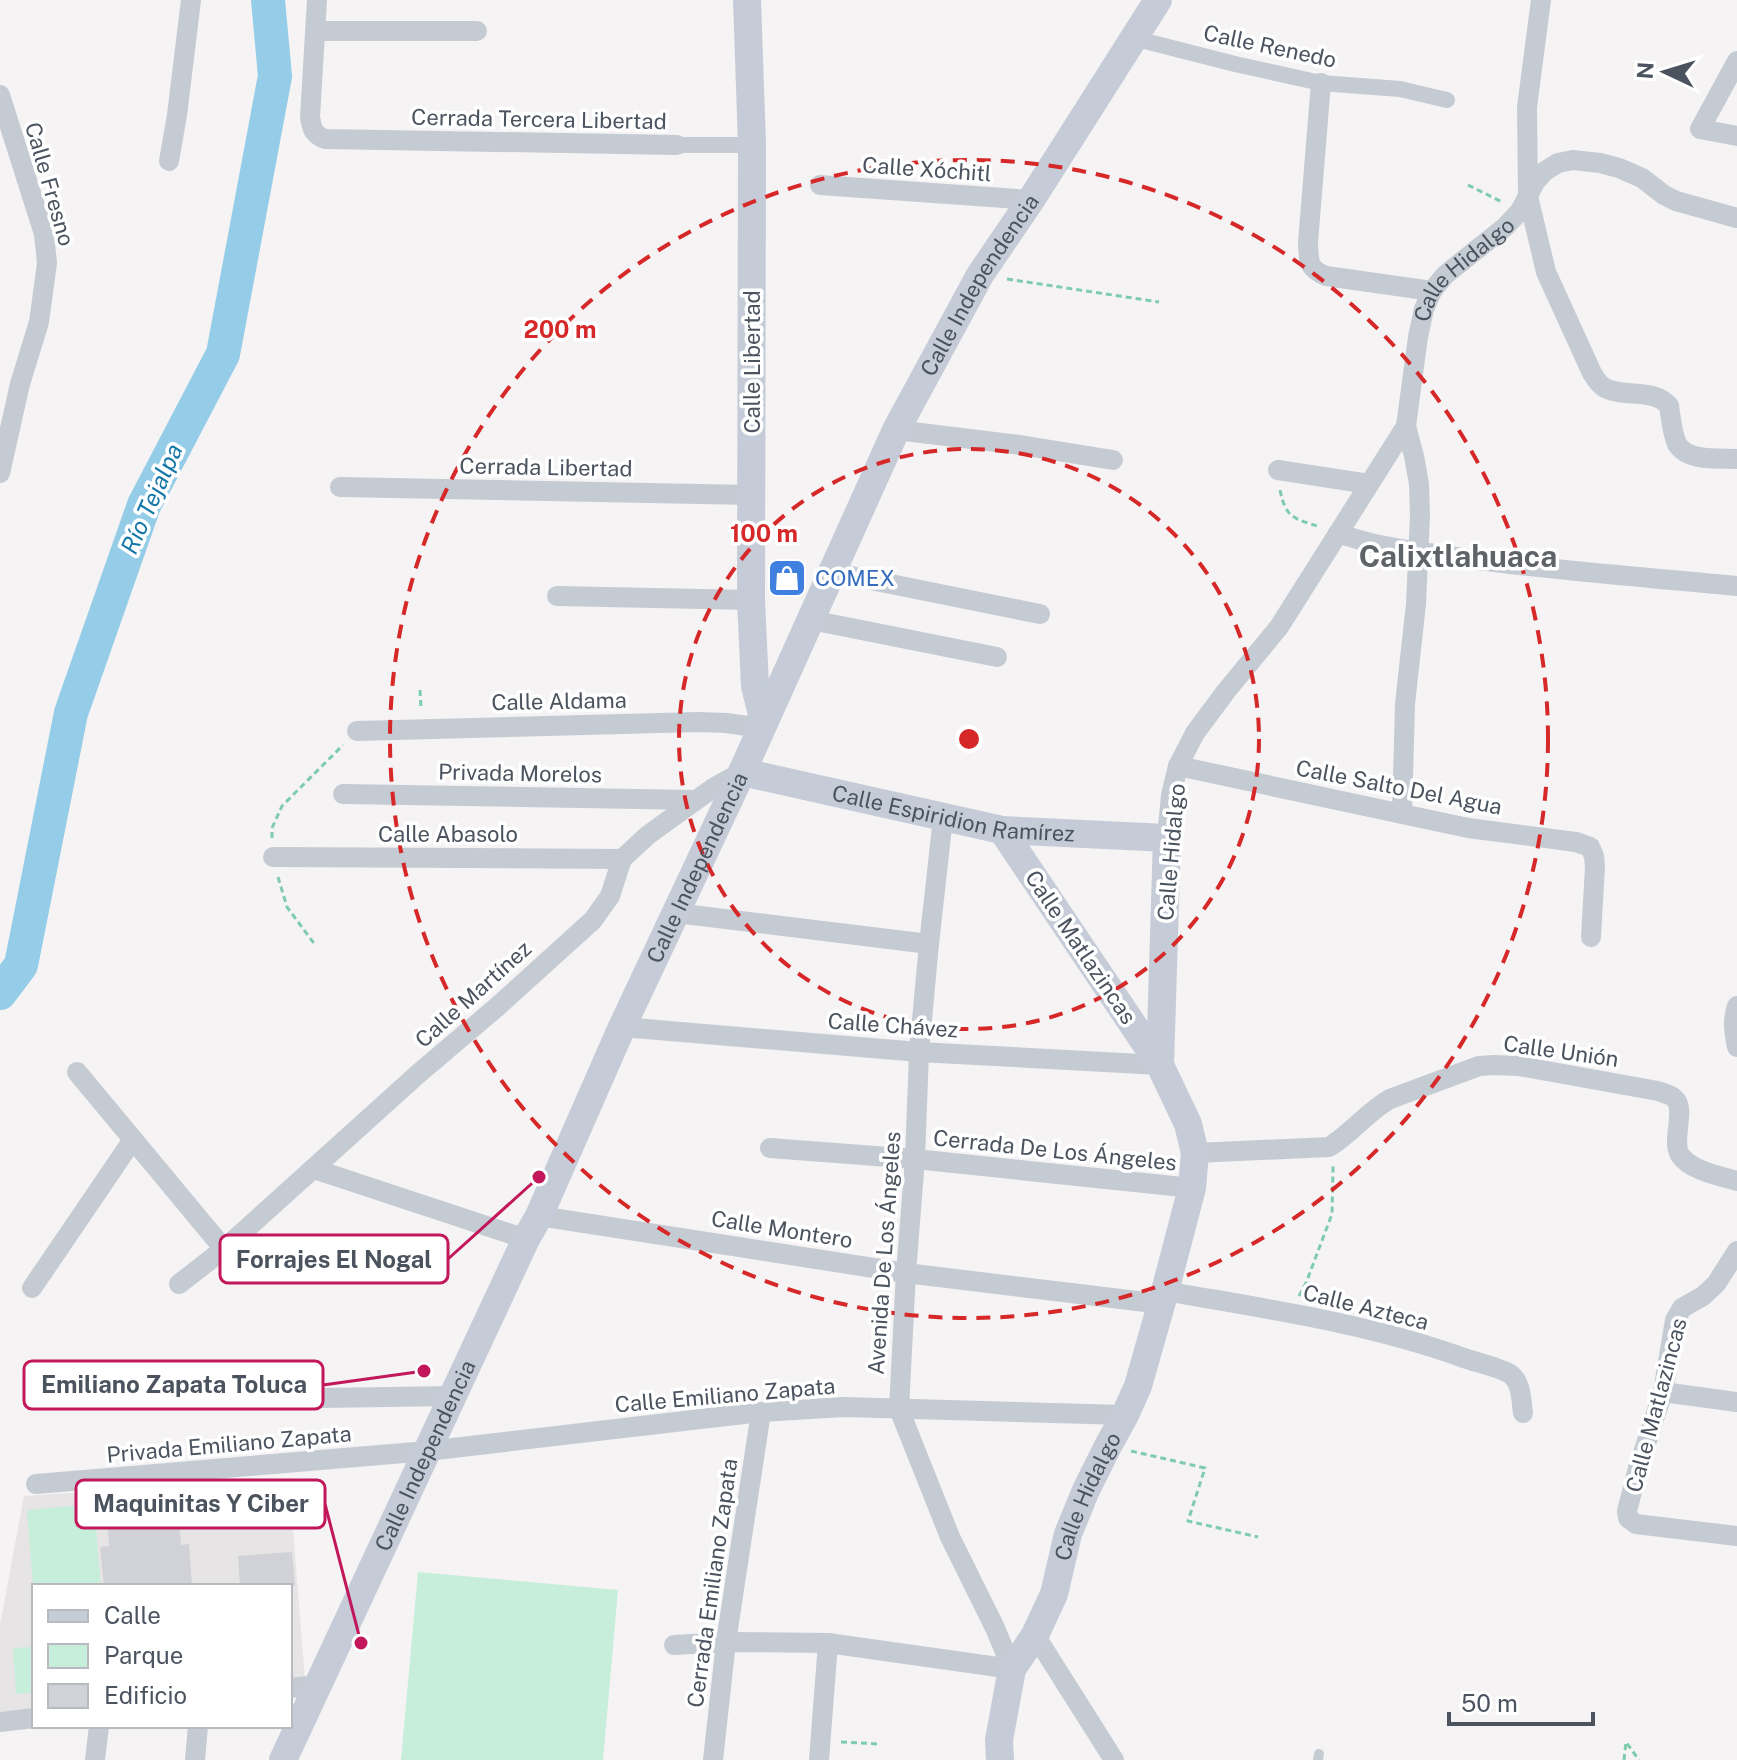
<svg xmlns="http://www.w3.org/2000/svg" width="1737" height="1760" font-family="'Public Sans',sans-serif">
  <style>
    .education { fill: #e6e4e4 }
    .green { fill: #c6eeda }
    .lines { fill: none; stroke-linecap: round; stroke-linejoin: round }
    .river { stroke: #95cde8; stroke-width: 34 }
    .building { fill: #d0d2d7 }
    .path { stroke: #7fcbae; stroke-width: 3; stroke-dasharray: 6 4; stroke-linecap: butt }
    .service { stroke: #c5cbd3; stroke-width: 10 }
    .pedestrian { stroke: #c5cbd3; stroke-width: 16 }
    .minor { stroke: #c5cbd3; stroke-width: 20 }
    .secondary { stroke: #c5ccd8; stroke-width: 28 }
    .ring { fill: none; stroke: #d62828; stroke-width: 4; stroke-dasharray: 14 10 }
    .labels { text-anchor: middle; stroke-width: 7; stroke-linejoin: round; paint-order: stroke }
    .street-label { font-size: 22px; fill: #4b535f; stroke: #fff }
    .shop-label { font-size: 22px; fill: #366cbe; stroke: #fff; text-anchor: start }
    .water-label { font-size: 24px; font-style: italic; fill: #1578a9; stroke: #fff }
    .district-label { font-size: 30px; font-weight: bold; fill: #5f6267; stroke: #fff }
    .centre { fill: #d62828; stroke: #fff; stroke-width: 4 }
    .ring-label { font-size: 24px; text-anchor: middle; font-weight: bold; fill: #d62828; stroke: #fff; stroke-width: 7; stroke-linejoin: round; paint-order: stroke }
    .leader { fill: none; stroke: #c2185b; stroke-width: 3 }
    .callout-dot { fill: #c2185b; stroke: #fff; stroke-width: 3 }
    .callout { fill: #fff; stroke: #c2185b; stroke-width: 3 }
    .callout-label { font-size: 24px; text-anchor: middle; font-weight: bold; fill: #4b535f }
  </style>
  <rect width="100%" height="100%" fill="#f5f3f3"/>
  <path class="education" d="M289 1479 305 1680 290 1681V1586H34V1708L0 1712V1625L24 1496Z"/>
  <g class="green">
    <path d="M94 1504 101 1586H34V1599L27 1510Z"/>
    <path d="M418 1572 618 1590 603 1760H401Z"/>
    <path d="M34 1647V1693L16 1694 13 1648Z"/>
  </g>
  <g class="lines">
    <path class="river" d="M0 993 21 965 71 713 144 505 223 354 275 76 268 0"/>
  </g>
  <g class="building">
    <path d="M177 1490 181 1545 189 1544 192 1586H104L100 1547 109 1546 106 1495Z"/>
    <path d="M292 1552 295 1586H240L238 1556Z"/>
  </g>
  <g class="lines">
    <g class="path">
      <path d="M1468 185 1502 202"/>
      <path d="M1007 279 1159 302"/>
      <path d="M1280 490C1286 519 1294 518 1320 527"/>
      <path d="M420 690 421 708"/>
      <path d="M272 838V828L282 806 343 745"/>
      <path d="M278 877 287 907 316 946"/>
      <path d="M1299 1296 1306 1283 1332 1214 1333 1166"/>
      <path d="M1131 1451 1205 1468 1188 1521 1258 1537"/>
      <path d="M841 1742 879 1744"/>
      <path d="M1624 1760 1626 1742 1639 1760"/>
    </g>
    <path class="service" d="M1318 1760 1319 1754"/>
    <g class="pedestrian">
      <path d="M1133 38 1235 64 1321 83 1400 89 1447 100"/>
      <path d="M677 145H752"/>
    </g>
    <g class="minor">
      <path d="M317 0 310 117C312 129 313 134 325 139L677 145"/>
      <path d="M315 31H477"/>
      <path d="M1737 61 1700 129 1737 136"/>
      <path d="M1321 83 1308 242C1309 261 1307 268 1326 276L1432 291"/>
      <path d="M0 95 44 234 47 263 39 322 20 384 0 473"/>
      <path d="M169 161 177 115 191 0"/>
      <path d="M820 185 1031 200"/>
      <path d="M1737 218 1676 201 1664 195 1642 178 1619 168 1600 163 1573 160 1558 163 1545 171 1535 182 1528 196 1546 272 1592 373C1595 378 1599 385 1605 388 1625 398 1654 388 1669 406 1671 418 1672 433 1677 444 1688 462 1719 458 1737 459"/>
      <path d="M896 430 1020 445 1113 460"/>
      <path d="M1278 470 1369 484"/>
      <path d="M340 487 751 495"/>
      <path d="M1338 533C1378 548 1421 552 1464 558 1554 571 1646 577 1737 586"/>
      <path d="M831 572 1040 614"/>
      <path d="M557 596 751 600"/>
      <path d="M811 620 997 657"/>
      <path d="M357 731 698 722 726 723 762 728"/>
      <path d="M1178 766 1468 828 1576 842 1590 847 1594 856 1595 867 1591 937"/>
      <path d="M343 794 696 800"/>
      <path d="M1402 814 1405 704 1416 604 1420 515 1419 484 1414 456 1406 426"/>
      <path d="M943 818 929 944 919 1052 915 1159 906 1273 899 1409 950 1537 995 1628 1012 1669"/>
      <path id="s1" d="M1167 838 1171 795 1178 766 1195 733 1227 690 1279 627 1406 426 1418 337 1424 309 1432 291 1445 275 1505 227 1520 211 1528 196 1527 107 1541 0"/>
      <path d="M273 857 622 859"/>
      <path d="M676 913 929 944"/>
      <path d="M1737 1006C1732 1021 1734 1032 1737 1047"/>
      <path d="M622 1027 919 1052 1160 1065"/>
      <path d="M77 1072 224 1249"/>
      <path d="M770 1148 915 1159 1192 1188"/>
      <path d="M1195 1153 1329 1147C1352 1133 1367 1112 1390 1099L1479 1066 1494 1065 1519 1066 1658 1091C1663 1093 1672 1095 1675 1099 1686 1110 1671 1141 1680 1155 1691 1171 1720 1176 1737 1181"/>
      <path d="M314 1169 526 1239"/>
      <path d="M539 1216 906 1273 1162 1304"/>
      <path d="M224 1249 429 1271"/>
      <path d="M1737 1251 1716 1284 1703 1296 1682 1308 1675 1320 1663 1392 1638 1468 1627 1511 1628 1518 1636 1524 1737 1536"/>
      <path d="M179 1284 224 1249 418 1074 497 1007 593 920 610 896 622 859 648 835 713 788 742 772"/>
      <path d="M32 1288 132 1141"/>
      <path d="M1165 1291C1266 1309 1367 1323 1464 1358 1475 1362 1501 1368 1510 1374 1522 1383 1521 1400 1523 1413"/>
      <path d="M1663 1392 1737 1402"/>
      <path d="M184 1400 453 1396"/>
      <path d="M36 1484 427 1451 761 1412 844 1407 1125 1415"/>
      <path d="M1035 1635 1114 1760"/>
      <path d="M674 1645 726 1642 828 1643 1012 1669"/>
      <path d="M290 1688 318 1685"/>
      <path d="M0 1722 34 1718"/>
      <path d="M95 1760 99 1726"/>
      <path d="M195 1760 198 1726"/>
      <path d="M713 1760 726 1642 761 1412"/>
      <path d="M819 1760 828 1643"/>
    </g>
    <g class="secondary">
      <path d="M747 0 752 145 751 600 755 686 764 723"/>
      <path id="s2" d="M742 772 1002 830 1167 838 1160 1065"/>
      <path id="s3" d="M283 1760 526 1239 539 1216 622 1027 742 772 896 430 980 275 1031 200 1158 0"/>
      <path id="s4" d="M1000 1760 999 1740 1012 1669 1035 1635 1054 1594 1068 1534 1086 1490 1108 1446 1125 1415 1138 1386 1165 1291 1192 1188 1195 1153 1188 1124 1160 1065 1002 830"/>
    </g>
  </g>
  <g class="ring">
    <circle cx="969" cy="739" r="290"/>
    <circle cx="969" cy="739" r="579"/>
  </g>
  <defs>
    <symbol id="shop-square" viewBox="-11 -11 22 22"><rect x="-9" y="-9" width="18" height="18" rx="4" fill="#3f7fe0" stroke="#fff"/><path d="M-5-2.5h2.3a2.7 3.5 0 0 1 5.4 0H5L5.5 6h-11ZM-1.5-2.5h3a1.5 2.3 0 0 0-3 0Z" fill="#fff"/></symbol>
  </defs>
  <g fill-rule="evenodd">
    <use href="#shop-square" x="765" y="556" width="44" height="44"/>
  </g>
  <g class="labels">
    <g class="street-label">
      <text transform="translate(1270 46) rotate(12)" y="8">Calle Renedo</text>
      <text transform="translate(539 119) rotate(1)" y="8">Cerrada Tercera Libertad</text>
      <text transform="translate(927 169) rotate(4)" y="8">Calle Xóchitl</text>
      <text transform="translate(50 184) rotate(74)" y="8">Calle Fresno</text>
      <text dy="8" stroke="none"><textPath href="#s1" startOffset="658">Calle Hidalgo</textPath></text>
      <text dy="8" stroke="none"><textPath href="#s3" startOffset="1632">Calle Independencia</textPath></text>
      <text transform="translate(752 362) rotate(-90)" y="8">Calle Libertad</text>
      <text transform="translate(546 467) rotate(1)" y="8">Cerrada Libertad</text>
      <text transform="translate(559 701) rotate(-1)" y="8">Calle Aldama</text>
      <text transform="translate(520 773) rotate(1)" y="8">Privada Morelos</text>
      <text transform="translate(1399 787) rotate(11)" y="8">Calle Salto Del Agua</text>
      <text dy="8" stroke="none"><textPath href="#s2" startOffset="216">Calle Espiridion Ramírez</textPath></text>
      <text x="448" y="842">Calle Abasolo</text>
      <text transform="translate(1171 852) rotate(-85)" y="8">Calle Hidalgo</text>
      <text dy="8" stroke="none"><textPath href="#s3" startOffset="984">Calle Independencia</textPath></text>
      <text transform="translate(1081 947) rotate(56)" y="8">Calle Matlazincas</text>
      <text transform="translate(473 994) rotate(-42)" y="8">Calle Martínez</text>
      <text transform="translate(893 1025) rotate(4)" y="8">Calle Chávez</text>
      <text transform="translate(1561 1051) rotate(8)" y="8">Calle Unión</text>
      <text transform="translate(1055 1150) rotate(6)" y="8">Cerrada De Los Ángeles</text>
      <text transform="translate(782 1229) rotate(9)" y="8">Calle Montero</text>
      <text transform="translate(884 1253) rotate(-86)" y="8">Avenida De Los Ángeles</text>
      <text transform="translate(1366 1307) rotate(14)" y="8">Calle Azteca</text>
      <text transform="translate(725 1395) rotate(-5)" y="8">Calle Emiliano Zapata</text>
      <text transform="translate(1656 1405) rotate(-75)" y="8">Calle Matlazincas</text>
      <text transform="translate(229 1444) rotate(-5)" y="8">Privada Emiliano Zapata</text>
      <text dy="8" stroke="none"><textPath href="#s3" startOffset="336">Calle Independencia</textPath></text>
      <text dy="8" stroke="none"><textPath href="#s4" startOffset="282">Calle Hidalgo</textPath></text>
      <text transform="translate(712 1583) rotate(-82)" y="8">Cerrada Emiliano Zapata</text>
    </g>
    <g class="shop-label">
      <text x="815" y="586">COMEX</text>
    </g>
    <g class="water-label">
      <text transform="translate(152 499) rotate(-66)" y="8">Río Tejalpa</text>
    </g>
    <g class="district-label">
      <text x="1458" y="567">Calixtlahuaca</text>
    </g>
  </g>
  <circle cx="969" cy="739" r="12" class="centre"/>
  <g class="ring-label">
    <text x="560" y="338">200 m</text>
    <text x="764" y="542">100 m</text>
  </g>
  <path class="leader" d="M539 1177L448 1259M424 1371L323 1385M361 1643L325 1504"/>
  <g class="callout-dot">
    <circle cx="539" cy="1177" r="8"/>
    <circle cx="424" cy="1371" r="8"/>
    <circle cx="361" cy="1643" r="8"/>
  </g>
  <g class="callout">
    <rect x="220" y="1235" width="228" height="48" rx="8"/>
    <rect x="24" y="1361" width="299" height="48" rx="8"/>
    <rect x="76" y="1480" width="249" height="48" rx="8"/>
  </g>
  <g class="callout-label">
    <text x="334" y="1268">Forrajes El Nogal</text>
    <text x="174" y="1393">Emiliano Zapata Toluca</text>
    <text x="201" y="1512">Maquinitas Y Ciber</text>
  </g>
  <rect x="32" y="1584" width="260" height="144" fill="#ffffff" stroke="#b7babf" stroke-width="2"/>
  <rect x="48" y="1610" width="40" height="12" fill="#c5ccd8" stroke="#b7babf" stroke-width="2"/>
  <text x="104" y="1624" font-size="24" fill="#4b535f">Calle</text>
  <rect x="48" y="1644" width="40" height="24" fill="#c6eeda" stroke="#b7babf" stroke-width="2"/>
  <text x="104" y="1664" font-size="24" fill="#4b535f">Parque</text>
  <rect x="48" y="1684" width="40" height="24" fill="#d0d2d7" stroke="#b7babf" stroke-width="2"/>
  <text x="104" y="1704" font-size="24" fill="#4b535f">Edificio</text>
  <g transform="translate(1665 72) rotate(274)" stroke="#ffffff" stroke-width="6" paint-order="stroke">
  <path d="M0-6L14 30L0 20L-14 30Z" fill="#4b535f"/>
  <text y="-12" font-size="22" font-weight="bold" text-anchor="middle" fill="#4b535f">N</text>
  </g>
  <path d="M1449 1712v12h144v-12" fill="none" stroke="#4b535f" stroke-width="4"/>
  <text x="1461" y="1712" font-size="24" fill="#4b535f" stroke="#ffffff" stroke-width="6" paint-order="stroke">50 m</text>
</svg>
